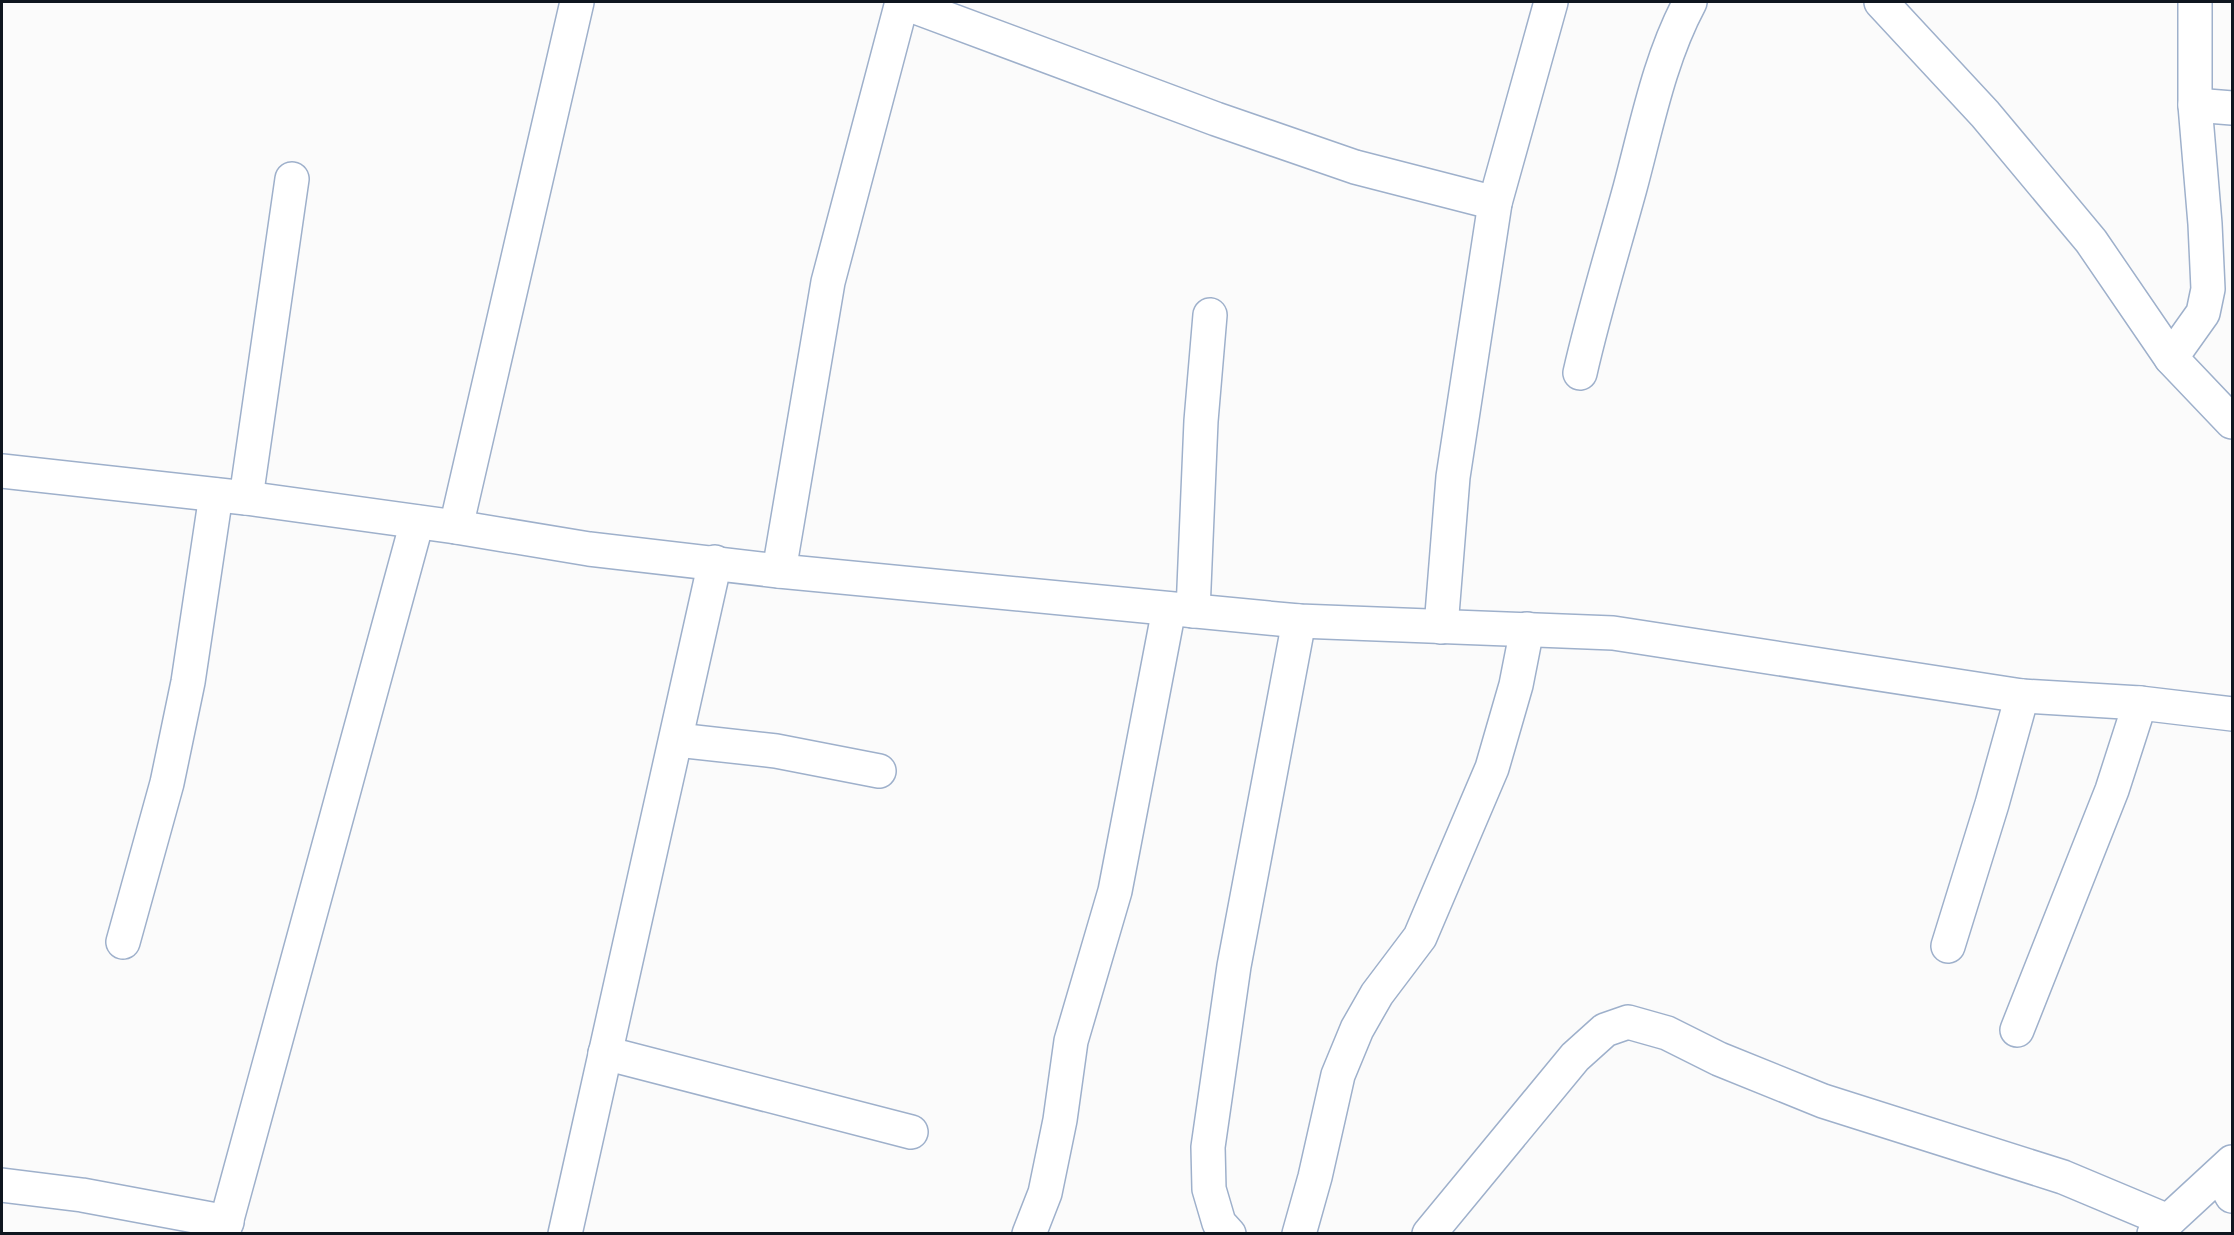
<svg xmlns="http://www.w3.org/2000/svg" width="2234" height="1235" font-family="Merriweather,serif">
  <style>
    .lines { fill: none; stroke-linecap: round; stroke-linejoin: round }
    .minor-casing { stroke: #9eb0cb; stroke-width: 36 }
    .tertiary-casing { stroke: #9eb0cb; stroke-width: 36 }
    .minor { stroke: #fff; stroke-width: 33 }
    .tertiary { stroke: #fff; stroke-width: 33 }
  </style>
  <rect width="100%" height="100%" fill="#fbfbfb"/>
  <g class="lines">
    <defs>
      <g id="minor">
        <path d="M902 2 1216 119 1355 167 1495 203"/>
        <path d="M1881 2 1985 114 2091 241 2171 358 2232 422"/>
        <path d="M2195 105 2232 108"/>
        <path d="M2171 358 2203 313 2208 289 2205 224 2195 105V2"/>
        <path d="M1580 373C1594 311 1613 250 1630 188 1647 125 1659 60 1690 2"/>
        <path d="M2 471 246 498 456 527 589 549 779 571 1299 621 1613 633 2022 696 2140 703 2232 714"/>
        <path d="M246 498 292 179"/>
        <path d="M456 527 577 2"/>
        <path d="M779 571 828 282 902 2"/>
        <path d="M1193 611 1201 421 1210 315"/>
        <path d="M1441 627 1453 477 1495 203 1551 2"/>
        <path d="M677 740 776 751 879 771"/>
        <path d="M123 942 167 783 188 682 216 495"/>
        <path d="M1948 946 1992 804 2022 696"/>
        <path d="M2017 1030 2112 790 2140 703"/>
        <path d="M605 1053 911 1132"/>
        <path d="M2220 1175 2232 1196"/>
        <path d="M2 1185 82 1195 227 1222"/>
        <path d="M223 1234 417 522"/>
        <path d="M565 1234 715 562"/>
        <path d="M1029 1234 1045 1193 1060 1120 1071 1041 1115 891 1169 609"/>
        <path d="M1229 1234 1219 1223 1209 1189 1208 1147 1234 966 1299 621"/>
        <path d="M1299 1234 1315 1177 1338 1075 1357 1029 1377 994 1420 937 1492 768 1516 685 1527 629"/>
        <path d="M1429 1234 1575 1057 1605 1030 1628 1022 1667 1033 1719 1059 1823 1101 2063 1177 2168 1221"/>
      </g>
      <path id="tertiary" d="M2154 1234 2232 1162"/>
    </defs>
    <use href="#minor" class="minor-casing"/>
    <use href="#tertiary" class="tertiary-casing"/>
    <use href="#minor" class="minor"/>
    <use href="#tertiary" class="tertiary"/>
  </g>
  <rect width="2234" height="1235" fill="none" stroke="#0f161f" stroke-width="6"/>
</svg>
